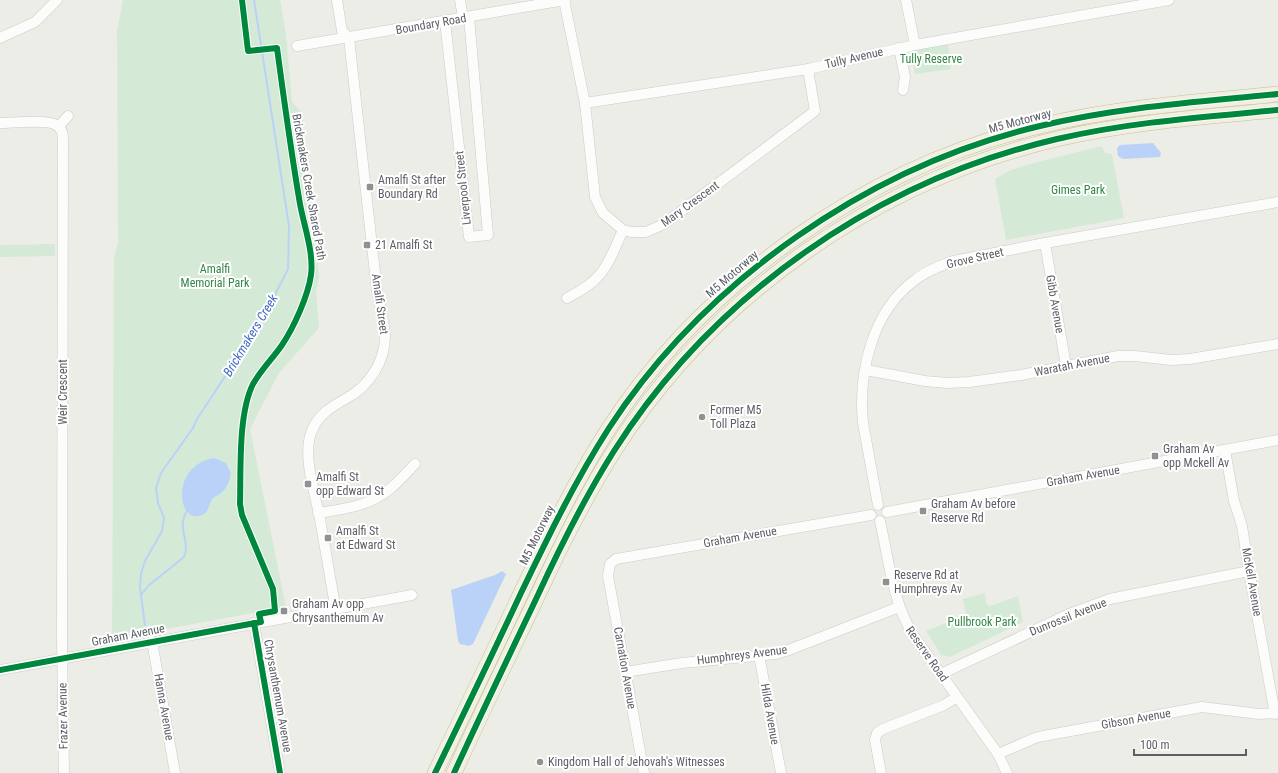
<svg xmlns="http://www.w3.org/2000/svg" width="1278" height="773" font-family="'Roboto Condensed',sans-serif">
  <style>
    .green { fill: #d4ead6 }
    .water { fill: #bbd2f8 }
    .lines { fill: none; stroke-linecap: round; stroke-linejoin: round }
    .stream { stroke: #bbd2f8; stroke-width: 2 }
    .minor-casing { stroke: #cacbc9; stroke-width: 11 }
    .highway-casing { stroke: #c5c093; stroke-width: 16 }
    .minor { stroke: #fcfcfb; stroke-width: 10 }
    .highway { stroke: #f0efe1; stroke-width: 15 }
    .cycleway-casing { stroke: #fff; stroke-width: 8 }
    .cycleway { stroke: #00873e; stroke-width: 6 }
    .poi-dot { fill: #8f9193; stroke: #fff; stroke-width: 1.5 }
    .labels { text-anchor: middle; stroke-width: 4; stroke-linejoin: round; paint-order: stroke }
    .street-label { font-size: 12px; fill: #5c5f66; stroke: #fff }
    .park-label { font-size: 12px; fill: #338647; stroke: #fff }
    .poi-label { font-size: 12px; fill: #5c5f66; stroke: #fff; text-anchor: start }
    .water-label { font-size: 13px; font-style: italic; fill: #436ac7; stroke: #fff }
  </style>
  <rect width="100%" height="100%" fill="#edede7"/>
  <g class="green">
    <path d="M123 0H280L286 35 292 102 302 113 319 278 316 292 319 328 279 373 250 429 286 607 112 639 114 257 118 243 117 31Z"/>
    <path d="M948 44 951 69 915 74 911 50Z"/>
    <path d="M1102 146 1105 153 1112 154 1124 218 1006 240 995 179 1011 170 1030 164Z"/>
    <path d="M55 244V256L0 257V245Z"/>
    <path d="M985 593 986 604 990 606 1018 596 1023 622 950 657 941 655 926 631 966 615 963 599Z"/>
  </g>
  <g class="water">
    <path d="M1153 143 1161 153 1160 157 1123 159 1118 156 1117 148 1120 145Z"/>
    <path d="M214 458 226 463C227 466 229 469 230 471 232 478 226 490 221 493 219 495 215 496 213 498 209 503 209 511 204 514 177 529 169 465 214 458Z"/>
    <path d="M502 571 506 574 473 644 469 646 460 644 458 641 451 590 495 575Z"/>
  </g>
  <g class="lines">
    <g class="stream">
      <path d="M141 595 148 586 184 557C191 541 176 528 187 511"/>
      <path d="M145 625 140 588 141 574 145 561 162 531 164 518 158 503 156 488 161 473 193 428 197 419 261 322 288 269 289 226 254 0"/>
    </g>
    <defs>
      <g id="minor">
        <path d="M337 0 342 31 349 38"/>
        <path d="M460 0 463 18"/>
        <path d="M564 0 585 103 595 197 603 213 623 230 631 232H646L664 224 815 111 808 69"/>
        <path d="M906 0 915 45"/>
        <path d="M445 21 469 237 488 235 469 17"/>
        <path d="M0 38 35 22 57 0"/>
        <path d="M297 46 565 0"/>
        <path d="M899 48 905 77 903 90"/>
        <path d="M585 103 808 69 915 45 1169 0"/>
        <path d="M0 123C12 123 48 119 56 125 61 128 63 133 63 138L62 640 64 773"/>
        <path d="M59 126 68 116"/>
        <path d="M1045 243 1066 366"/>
        <path d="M567 298C604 280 607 266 623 230"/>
        <path d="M866 370 925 381 947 383 969 382 1021 375 1118 356H1135L1171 360 1190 359 1278 344"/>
        <path d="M1225 450 1234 501 1242 526 1249 571 1275 714"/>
        <path d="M878 505 863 423C858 373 872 311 915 280 926 271 940 266 953 261L1045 243 1278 202"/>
        <path d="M887 512 1278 440"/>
        <path d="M318 513C344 509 371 506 391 488 400 481 407 472 415 464"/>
        <path d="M880 521C889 561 892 599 913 635L998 754 1007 773"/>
        <path d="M336 610C330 578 325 546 319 514 314 490 303 456 311 433 317 415 331 407 347 398 369 386 385 362 385 336 384 321 380 306 377 291L349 38"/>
        <path d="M254 623 280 773"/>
        <path d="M152 641 175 773"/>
        <path d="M759 655 781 773"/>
        <path d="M0 670 412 595"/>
        <path d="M625 672 682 663 776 654 786 651 899 607"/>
        <path d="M941 674 1069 614 1110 599 1249 571"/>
        <path d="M998 754 1035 738 1043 736 1202 707 1259 714 1278 713"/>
        <path d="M644 773 608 576 610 564 616 559 871 515"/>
        <path d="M881 773 875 740 877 733 883 729 944 705 957 697"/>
      </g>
      <g id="highway">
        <path d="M435 773C464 713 493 653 521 593 548 537 575 481 609 428 705 281 869 166 1040 126 1118 107 1198 102 1278 94"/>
        <path d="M454 773C481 714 509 656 537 597 560 547 585 497 614 451 714 294 877 181 1057 139 1130 122 1204 117 1278 110"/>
      </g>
    </defs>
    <use href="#minor" class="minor-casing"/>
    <use href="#highway" class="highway-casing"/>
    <use href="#minor" class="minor"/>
    <use href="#highway" class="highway"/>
    <defs>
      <g id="cycleway">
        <path d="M254 623 280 773"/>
        <path d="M0 670 261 622 259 614 275 611 273 589 242 515 240 504C241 470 238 414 253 384 261 370 273 358 282 345 294 327 308 296 311 275 314 253 304 226 300 204 291 152 284 100 277 48L248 51 242 0"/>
        <path d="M435 773C464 713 493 653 521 593 548 537 575 481 609 428 705 281 869 166 1040 126 1118 107 1198 102 1278 94"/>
        <path d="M454 773C481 714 509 656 537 597 560 547 585 497 614 451 714 294 877 181 1057 139 1130 122 1204 117 1278 110"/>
      </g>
    </defs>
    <use href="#cycleway" class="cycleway-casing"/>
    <use href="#cycleway" class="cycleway"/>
  </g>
  <g class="poi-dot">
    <rect x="366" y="183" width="8" height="8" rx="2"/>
    <rect x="363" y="241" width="8" height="8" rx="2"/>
    <circle cx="702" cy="417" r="4"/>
    <rect x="1151" y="452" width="8" height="8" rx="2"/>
    <rect x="304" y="480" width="8" height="8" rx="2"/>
    <rect x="919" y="507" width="8" height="8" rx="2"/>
    <rect x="324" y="534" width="8" height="8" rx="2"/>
    <rect x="882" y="578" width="8" height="8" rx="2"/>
    <rect x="280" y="607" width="8" height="8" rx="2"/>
    <circle cx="540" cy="762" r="4"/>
  </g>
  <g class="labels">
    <g class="street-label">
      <text transform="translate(431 24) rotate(-10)" y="4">Boundary Road</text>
      <text transform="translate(854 58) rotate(-13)" y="4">Tully Avenue</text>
      <text transform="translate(1020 121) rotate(-15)" y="4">M5 Motorway</text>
      <text transform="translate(309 187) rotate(80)" y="4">Brickmakers Creek Shared Path</text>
      <text transform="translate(463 188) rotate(-96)" y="4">Liverpool Street</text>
      <text transform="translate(690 204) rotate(-36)" y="4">Mary Crescent</text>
      <text transform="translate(975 258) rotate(-13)" y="4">Grove Street</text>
      <text transform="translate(732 274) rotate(-41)" y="4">M5 Motorway</text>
      <text transform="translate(380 304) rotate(82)" y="4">Amalfi Street</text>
      <text transform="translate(1055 304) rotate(80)" y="4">Gibb Avenue</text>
      <text transform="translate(1072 365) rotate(-11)" y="4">Waratah Avenue</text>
      <text transform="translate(63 392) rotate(-90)" y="4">Weir Crescent</text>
      <text transform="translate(1083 476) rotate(-10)" y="4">Graham Avenue</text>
      <text transform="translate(537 535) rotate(-64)" y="4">M5 Motorway</text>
      <text transform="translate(740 537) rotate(-10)" y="4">Graham Avenue</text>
      <text transform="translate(1252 582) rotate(80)" y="4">McKell Avenue</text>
      <text transform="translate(1068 617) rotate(-22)" y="4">Dunrossil Avenue</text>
      <text transform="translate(128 635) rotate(-11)" y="4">Graham Avenue</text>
      <text transform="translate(927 654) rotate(55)" y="4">Reserve Road</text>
      <text transform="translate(742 655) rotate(-7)" y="4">Humphreys Avenue</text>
      <text transform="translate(625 668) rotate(80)" y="4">Carnation Avenue</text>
      <text transform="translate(278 696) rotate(80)" y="4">Chrysanthemum Avenue</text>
      <text transform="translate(164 707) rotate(80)" y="4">Hanna Avenue</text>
      <text transform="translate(770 714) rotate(80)" y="4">Hilda Avenue</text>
      <text transform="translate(63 716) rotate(-91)" y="4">Frazer Avenue</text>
      <text transform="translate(1136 719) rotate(-10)" y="4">Gibson Avenue</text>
    </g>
    <g class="park-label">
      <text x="931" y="63">Tully Reserve</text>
      <text x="1078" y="194">Gimes Park</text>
      <text x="215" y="273">Amalfi<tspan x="215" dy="14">Memorial Park</tspan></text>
      <text x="982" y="626">Pullbrook Park</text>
    </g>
    <g class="poi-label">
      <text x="378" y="184">Amalfi St after<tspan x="378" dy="14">Boundary Rd</tspan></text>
      <text x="375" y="249">21 Amalfi St</text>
      <text x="710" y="414">Former M5<tspan x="710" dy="14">Toll Plaza</tspan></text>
      <text x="1163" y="453">Graham Av<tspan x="1163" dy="14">opp Mckell Av</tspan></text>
      <text x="316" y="481">Amalfi St<tspan x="316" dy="14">opp Edward St</tspan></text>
      <text x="931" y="508">Graham Av before<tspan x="931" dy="14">Reserve Rd</tspan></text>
      <text x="336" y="535">Amalfi St<tspan x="336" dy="14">at Edward St</tspan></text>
      <text x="894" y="579">Reserve Rd at<tspan x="894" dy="14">Humphreys Av</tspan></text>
      <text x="292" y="608">Graham Av opp<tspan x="292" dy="14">Chrysanthemum Av</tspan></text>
      <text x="548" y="766">Kingdom Hall of Jehovah's Witnesses</text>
    </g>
    <g class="water-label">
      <text transform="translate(250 335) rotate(-59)" y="5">Brickmakers Creek</text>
    </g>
  </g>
  <path d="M1134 749v6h112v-6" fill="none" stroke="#5c5f66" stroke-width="2"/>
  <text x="1140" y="749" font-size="12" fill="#5c5f66" stroke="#ffffff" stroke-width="3" paint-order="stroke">100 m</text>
</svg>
